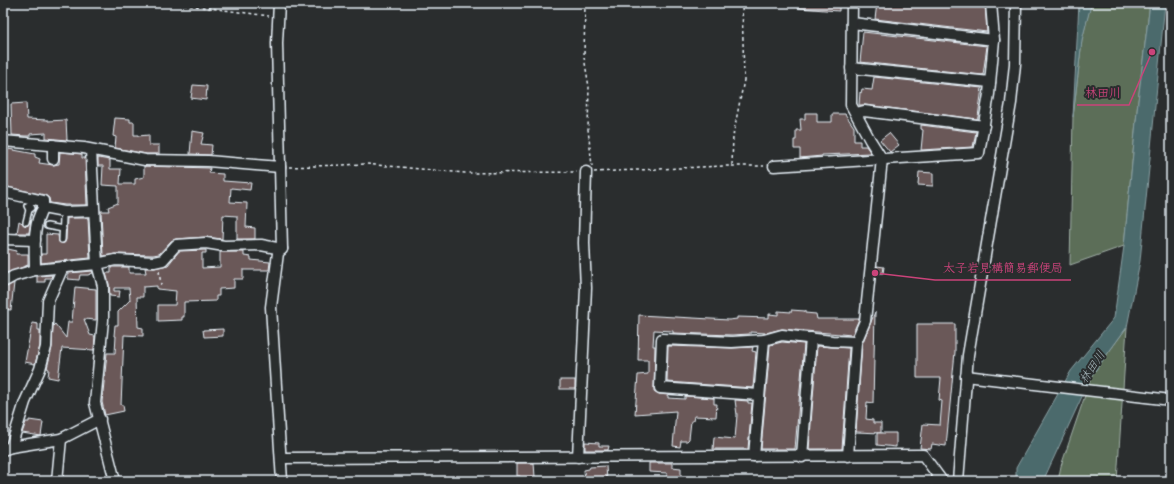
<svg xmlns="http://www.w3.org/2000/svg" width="1174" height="484" font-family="'Shantell Sans','Klee One',sans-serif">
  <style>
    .green { fill: #5b6e58; stroke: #a2b0a8 }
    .water { fill: #4b6a6c; stroke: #8aa0a4 }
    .building { fill: #6a5858; stroke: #e8f1f8 }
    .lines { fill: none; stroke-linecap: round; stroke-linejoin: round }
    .lane-casing { stroke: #e8f1f8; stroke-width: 8 }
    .street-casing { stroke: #e8f1f8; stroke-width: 13 }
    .path { stroke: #e8f1f8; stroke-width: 1.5; stroke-dasharray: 3 3; stroke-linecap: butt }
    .lane { stroke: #2a2d2e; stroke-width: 5 }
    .street { stroke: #2a2d2e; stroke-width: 10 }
    .labels { text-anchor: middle; stroke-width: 4; stroke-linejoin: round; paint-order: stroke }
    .water-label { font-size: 12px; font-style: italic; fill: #a9bbc0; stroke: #2a2d2e }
    .leader { fill: none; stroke: #ca437a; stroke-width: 1.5 }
    .callout-dot { fill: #ca437a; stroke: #2a2d2e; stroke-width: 1.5 }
    .callout-label { font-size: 12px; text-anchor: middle; font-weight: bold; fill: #ca437a; stroke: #2a2d2e; stroke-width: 4; stroke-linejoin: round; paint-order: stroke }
  </style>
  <rect width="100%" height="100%" fill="#2a2d2e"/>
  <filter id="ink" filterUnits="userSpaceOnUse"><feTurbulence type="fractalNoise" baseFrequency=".025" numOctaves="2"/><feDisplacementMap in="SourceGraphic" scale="8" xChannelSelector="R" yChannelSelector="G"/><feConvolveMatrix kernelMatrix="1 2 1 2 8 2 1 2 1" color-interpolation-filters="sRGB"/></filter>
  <g filter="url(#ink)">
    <g class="green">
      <path d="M1091 3H1150L1138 101 1124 246 1070 265 1073 117 1082 40Z"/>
      <path d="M1127 327 1117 481H1058L1061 466 1092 375Z"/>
    </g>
    <g class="water">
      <path d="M1079 3H1091V5L1082 40 1073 117Z"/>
      <path d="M1150 3H1165L1140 261 1127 327 1092 375 1043 481H1016V468L1071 371 1114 318 1124 246 1138 101Z"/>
    </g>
    <g class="building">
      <path d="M798 3H839V11L798 8Z"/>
      <path d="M877 3H979L985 5 987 32 875 19Z"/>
      <path d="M863 32 987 46 983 75 860 62Z"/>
      <path d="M874 77 982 88 978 117 977 119 865 105H859L860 92 861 93 862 89 872 90Z"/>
      <path d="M193 85 207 86 206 100 191 98Z"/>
      <path d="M26 103 27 119 48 120V121L66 120 67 140 46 138V133L30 134V136H25L12 135 11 104Z"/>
      <path d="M805 113H817V122H832V114H845L854 127V141H860V146H866L871 153 822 155V156L800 158V149H794V140H796V130H801L800 119H805Z"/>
      <path d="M115 118 130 119V122H134V135H138V136L149 135V145H159V154H146L115 148 116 137 113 136Z"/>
      <path d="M921 125 976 132 973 147 921 150 923 130 921 129Z"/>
      <path d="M192 131 204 133 201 144 212 145 211 155 190 154Z"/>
      <path d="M889 133 899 145 890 152 880 140Z"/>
      <path d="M3 148 35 154V157L40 159 39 163 53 165 59 164 60 152 82 154V158H85L87 205H65L50 203 49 198 45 195 3 186Z"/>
      <path d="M98 158 110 160V169H121L120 184H135V179L144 177V166L210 168 209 173 223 174V181L251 183 250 190 231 188 230 202 247 203 246 227 255 228V239H237V216L223 215 222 239 206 237 176 239 171 241 159 254 153 255 115 254 103 256 101 211H109L108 207 118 203V186L102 185 103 166H98Z"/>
      <path d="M919 172 933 173V186L918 185Z"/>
      <path d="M3 199 8 200 6 210 3 209Z"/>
      <path d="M67 218H88L90 258 41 263V254H46V234L58 235 59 242 64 243 66 240Z"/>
      <path d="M31 220 29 233H17L19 221 27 226Z"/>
      <path d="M3 248 17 251 16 254H28V265L3 275Z"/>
      <path d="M206 250V253H202V268L220 267V252H244V256L251 257V260L270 262 269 270H243V279H234V288L219 289V296H216V301L184 302V317H182V320L158 321V305H175L176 291 157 289V286L143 287V297H137L138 327 143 328V336L124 335 121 405H123L124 411 105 415 102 402 107 353H115L116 336H114L115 325H118V312L130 300 129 288H114V291H120L119 297 110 296 109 284 106 273H111V267H129V273H146L145 268H155L168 265 179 251Z"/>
      <path d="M877 266 884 267 883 273H877Z"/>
      <path d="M92 271 93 273 88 275H80L79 280 68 279V273Z"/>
      <path d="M52 275 51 278H45V282H37V276Z"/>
      <path d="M14 283 11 310 3 309 4 288Z"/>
      <path d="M75 287 96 289V320L84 319 90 335 95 336 94 350 62 348 58 379 48 377 49 369 47 368 52 347 53 326 55 324 66 338 68 322H72Z"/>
      <path d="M791 310 805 311V313L816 314 817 319H859L852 335 782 329 766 333 750 332V334L732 335 673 333V331L654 330 653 346H655L654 391 659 394 668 395V398L685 399V396L714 398V404H717L716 417 694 416 693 421H691L689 439 687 441H681L680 447 673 446 676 411 635 414 638 375 648 374V360H638L639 315 729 320 737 319V317L769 318V314L778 315V311L791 312Z"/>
      <path d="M875 312 873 403 867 402 866 419 873 420V423H881V433L856 432 862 344Z"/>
      <path d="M32 323 38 324V330H40V346L35 364 25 362Z"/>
      <path d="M917 324H955V352L946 446 932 444 931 449 920 448 923 424 940 425 942 401 939 400 941 378H917Z"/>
      <path d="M223 329V336L204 337 203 330Z"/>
      <path d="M782 342 804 344 795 449H761L770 345Z"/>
      <path d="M668 346 732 348 753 347 752 351 756 352 753 388 667 382Z"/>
      <path d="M817 346 849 348 842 449H809Z"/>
      <rect x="560" y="380" width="15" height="9"/>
      <path d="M735 400 748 401V403H752L748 449H713L714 437 735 439 737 415Z"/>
      <path d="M29 420 43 422 41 436 22 433 26 422H29Z"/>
      <path d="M877 433H896V447L877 445Z"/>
      <path d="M585 442 599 443V446H609L608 450H585Z"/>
      <path d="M517 463H534L535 477 520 479V476H517Z"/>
      <path d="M649 463H672V467L681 468V481H667V473L649 472Z"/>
      <path d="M606 466 607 481H585L584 470 589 469 590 467Z"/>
    </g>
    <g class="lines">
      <defs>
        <g id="lane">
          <path d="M30 204 32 208 29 210 27 206 30 204 33 199"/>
          <path d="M26 222 29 210"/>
          <path d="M47 226 63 229"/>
          <path d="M62 240 63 218"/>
        </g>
        <g id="street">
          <path d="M279 3 277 43 282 249 278 253 271 307 282 481"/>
          <path d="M852 23 994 40"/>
          <path d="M851 68 990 82"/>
          <path d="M856 113 864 111 984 126"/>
          <path d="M3 141 84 148 145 160 208 161 280 167"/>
          <path d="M91 150 97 264 103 286V320L95 403 115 481"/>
          <path d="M53 159V145"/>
          <path d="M774 166 979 153 989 94 994 40 991 3"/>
          <path d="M3 192 43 201V208"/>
          <path d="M3 239 35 240"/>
          <path d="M35 270C35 249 32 226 43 208L64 212 94 211"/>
          <path d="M3 282 14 276 35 270 97 264 115 260 154 262 163 260 176 245 206 243 224 246 261 245 282 249"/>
          <path d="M966 376 1171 400"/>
          <path d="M759 395 660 388 662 339 732 342 764 340 782 335 832 341 856 342"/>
          <path d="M11 447 25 402 40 369 46 347 48 301 63 267"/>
          <path d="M3 450 11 447 61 439 100 419"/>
          <path d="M754 456 764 340"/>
          <path d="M848 456 856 342 865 321 882 159 870 140 851 105 852 3"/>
          <path d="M578 457 586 288 584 243 586 172"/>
          <path d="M802 457 811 338"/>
          <path d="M281 458 923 455 942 481"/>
          <path d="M57 481 61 439"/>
          <path d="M958 481 968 355 1011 103 1015 64 1016 3"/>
        </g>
      </defs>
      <use href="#lane" class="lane-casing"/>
      <use href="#street" class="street-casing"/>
      <g class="path">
        <path d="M19 3 69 6 81 3"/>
        <path d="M172 3 269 16"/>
        <path d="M585 3 584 57 589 87 588 129 592 166"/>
        <path d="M732 165 733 136 744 80 742 3"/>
        <path d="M289 167 366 164 465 173 577 172"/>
        <path d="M594 172 723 166H764"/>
        <path d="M159 271 161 285"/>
      </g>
      <use href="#lane" class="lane"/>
      <use href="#street" class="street"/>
    </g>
  </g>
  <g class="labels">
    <g class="water-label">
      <text transform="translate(1092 367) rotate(-56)" y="4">林田川</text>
    </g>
  </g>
  <path class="leader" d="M1152 52L1129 105H1077M875 273L935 280H1071"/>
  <g class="callout-dot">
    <circle cx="1152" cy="52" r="4"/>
    <circle cx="875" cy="273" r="4"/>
  </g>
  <g class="callout-label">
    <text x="1103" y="97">林田川</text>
    <text x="1003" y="272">太子岩見構簡易郵便局</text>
  </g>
  <rect width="1174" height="484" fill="none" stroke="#2a2d2e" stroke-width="16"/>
  <rect x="8" y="8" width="1158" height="468" fill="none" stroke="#e8f1f8" stroke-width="1.5" filter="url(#ink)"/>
</svg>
